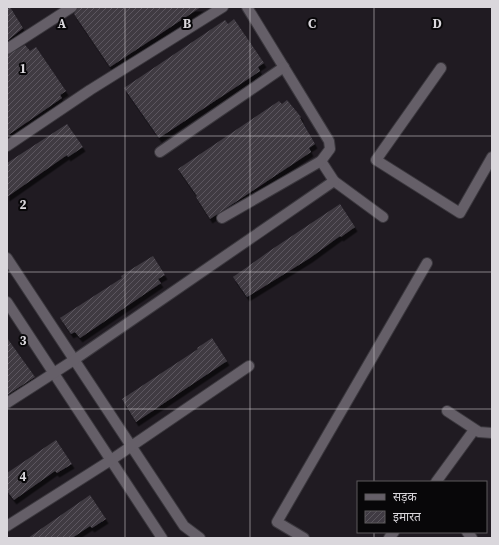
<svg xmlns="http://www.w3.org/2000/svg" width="499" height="545" font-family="'Source Serif 4','Noto Sans Devanagari',serif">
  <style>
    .building { fill: url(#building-hatch); filter: url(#shadow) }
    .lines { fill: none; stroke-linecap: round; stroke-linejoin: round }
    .minor-casing { stroke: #3b383e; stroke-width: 12 }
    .minor { stroke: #655f68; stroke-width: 10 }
    .grid { fill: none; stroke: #dad7dc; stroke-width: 1; stroke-opacity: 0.55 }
    .grid-label { font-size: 13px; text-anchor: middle; font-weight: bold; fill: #dad7dc; stroke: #080709; stroke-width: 4; stroke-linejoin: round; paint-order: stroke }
  </style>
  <defs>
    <pattern id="building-hatch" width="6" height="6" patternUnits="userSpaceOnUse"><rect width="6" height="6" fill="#403b43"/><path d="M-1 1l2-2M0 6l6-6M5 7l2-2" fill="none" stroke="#5b575e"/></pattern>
    <filter id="shadow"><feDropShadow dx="2.5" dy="4.5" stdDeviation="0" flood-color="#0009"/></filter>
  </defs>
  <rect width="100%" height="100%" fill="#201b22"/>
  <g class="building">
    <path d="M7 7H10L23 28 7 41Z"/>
    <path d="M78 7H201L110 67 74 14Z"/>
    <path d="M234 19 264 63 258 67 260 71 159 138 124 88 225 20 228 24Z"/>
    <path d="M25 45 30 51 36 47 66 91 60 95 62 98 7 136V55Z"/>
    <path d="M287 100 301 117 300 118 315 144 309 148 311 152 210 219 196 197 197 196 178 169 279 101 282 104Z"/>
    <path d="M67 124 83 147 68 157 67 155 7 197V163Z"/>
    <path d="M340 204 355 227 341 237 340 236 310 258 247 297 233 277 271 250Z"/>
    <path d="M153 256 165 275 158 279 161 283 80 338 75 332 71 334 60 318 122 278 121 276 135 267Z"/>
    <path d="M7 338 35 377 7 395Z"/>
    <path d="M212 338 227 361 136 422 122 399 198 349 197 348Z"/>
    <path d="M56 440 72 464 57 473 55 471 14 500 7 491V473Z"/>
    <path d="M90 495 106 519 92 528 90 526 72 538H28Z"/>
  </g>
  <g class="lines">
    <defs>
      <g id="minor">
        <path d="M247 7 329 141 330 149 321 161 334 181 383 217"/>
        <path d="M7 49 72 7"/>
        <path d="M441 68 376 160 460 213 492 157"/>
        <path d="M7 146 90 90 223 7"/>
        <path d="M160 152 284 67"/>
        <path d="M222 218 321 161"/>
        <path d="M7 258 184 526 200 538"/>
        <path d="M7 302 162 538"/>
        <path d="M7 403 74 360 334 181"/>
        <path d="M447 411 479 432 492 433"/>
        <path d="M436 482 474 430"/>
        <path d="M7 526 111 460 249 366"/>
        <path d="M467 532 472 538"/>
        <path d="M304 538 277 522 427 263"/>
        <path d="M389 538 394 532"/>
      </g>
    </defs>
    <use href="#minor" class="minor-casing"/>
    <use href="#minor" class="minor"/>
  </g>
  <path class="grid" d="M125 7V538M250 7V538M374 7V482M7 136H492M7 272H492M7 409H492M374 532V538"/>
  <g class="grid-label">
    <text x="62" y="28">A</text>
    <text x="187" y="28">B</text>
    <text x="312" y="28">C</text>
    <text x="437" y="28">D</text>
    <text x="23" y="73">1</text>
    <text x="23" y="209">2</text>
    <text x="23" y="345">3</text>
    <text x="23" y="481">4</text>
  </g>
  <rect width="499" height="545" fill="none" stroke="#dad7dc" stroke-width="16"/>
  <rect x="357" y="481" width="130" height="52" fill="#080709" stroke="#5c5a5d"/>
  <rect x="365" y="494" width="20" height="6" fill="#655f68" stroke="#5c5a5d"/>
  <text x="393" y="501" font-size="12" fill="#dad7dc">सड़क</text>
  <rect x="365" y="511" width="20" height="12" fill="url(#building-hatch)" stroke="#5c5a5d"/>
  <text x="393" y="521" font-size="12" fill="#dad7dc">इमारत</text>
</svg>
